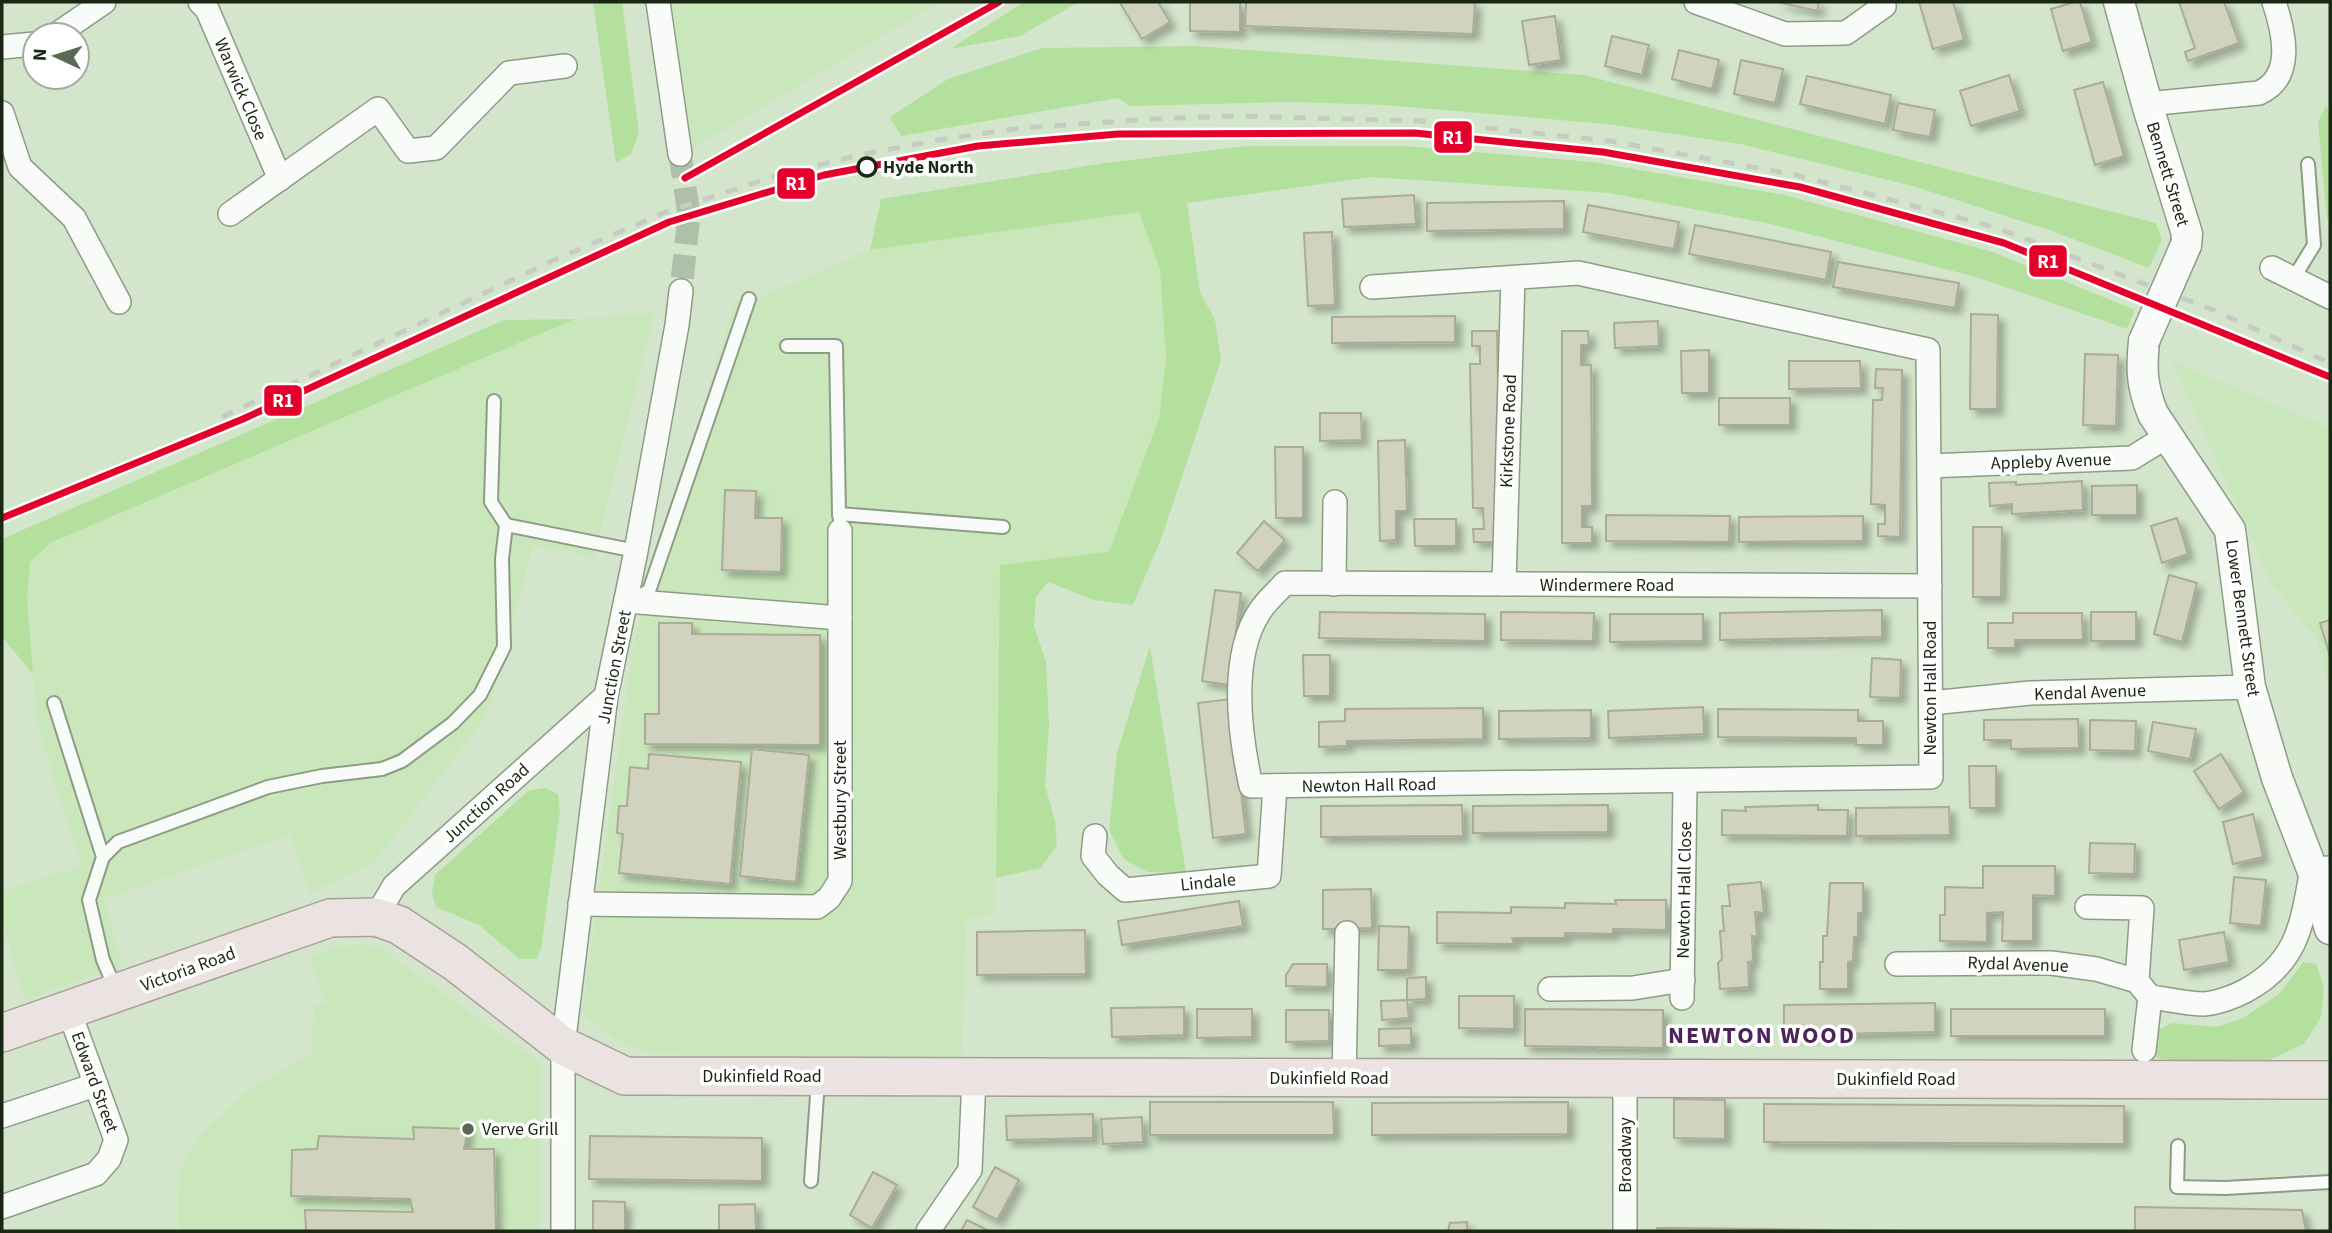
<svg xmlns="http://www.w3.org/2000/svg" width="2332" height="1233" font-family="'Source Sans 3',sans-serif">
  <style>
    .built { fill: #cae7bc }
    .green { fill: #b4e09e }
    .building { fill: #d2d3be; stroke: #aaac97; stroke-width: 2; filter: url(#shadow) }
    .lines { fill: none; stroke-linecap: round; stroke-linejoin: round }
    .minor-tunnel { stroke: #aec0a7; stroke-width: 23; stroke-dasharray: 23 11; stroke-linecap: butt }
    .service-casing { stroke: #8d9b87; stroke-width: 16 }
    .minor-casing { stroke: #8d9b87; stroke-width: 26 }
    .tertiary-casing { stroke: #8d9b87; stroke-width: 33 }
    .primary-casing { stroke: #a8a095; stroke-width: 40 }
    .service { stroke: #f8fbf7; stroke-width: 12 }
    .minor { stroke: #f8fbf7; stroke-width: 23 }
    .tertiary { stroke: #f8fbf7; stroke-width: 30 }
    .primary { stroke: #ebe3e1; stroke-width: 37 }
    .rail { stroke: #c6ccc4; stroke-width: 5; stroke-dasharray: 12 12; stroke-linecap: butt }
    .tertiary-bridge-casing { stroke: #8d9b87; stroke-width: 33; stroke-linecap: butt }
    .tertiary-bridge { stroke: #f8fbf7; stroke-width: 30 }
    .rail-1-casing { stroke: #fff; stroke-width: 12 }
    .rail-1 { stroke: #e4002b; stroke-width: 7 }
    .stop-dot { fill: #fff; stroke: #1b2715; stroke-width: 3.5 }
    .poi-dot { fill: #5b6a55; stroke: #fff; stroke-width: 2.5 }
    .labels { text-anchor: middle; stroke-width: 7; stroke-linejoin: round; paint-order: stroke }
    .street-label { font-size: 18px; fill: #1b2715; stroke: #fff }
    .stop-label { font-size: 18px; font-weight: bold; fill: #1b2715; stroke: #fff; text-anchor: start }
    .poi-label { font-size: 18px; fill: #1b2715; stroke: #fff; text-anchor: start }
    .district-label { font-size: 24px; font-weight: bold; letter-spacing: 2px; fill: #4b245a; stroke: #fff }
    .line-badge { stroke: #fff; stroke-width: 2.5 }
    .badge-label { font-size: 19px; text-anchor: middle; font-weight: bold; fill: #fff }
  </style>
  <defs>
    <filter id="shadow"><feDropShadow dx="6" dy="6" stdDeviation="3.5" flood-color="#0004"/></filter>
  </defs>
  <rect width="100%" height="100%" fill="#d3e6cb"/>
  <g class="built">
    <path d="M672 2H940L693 148Z"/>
    <path d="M1140 212 1160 269 1166 358 1159 418 1109 553 1000 565 995 915 967 917 961 1062 656 1054 614 1039 582 1013 633 644 735 302 763 296 870 250Z"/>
    <path d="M654 313 594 557 533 545 487 716 375 862 310 893 291 835 104 899 122 965 25 1000 2 921V892L82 866 37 725 27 599 30 562 52 542 575 319Z"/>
    <path d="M2172 361 2330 428V682L2328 683 2317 640 2271 583Z"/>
    <path d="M364 945 379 947 541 1064 540 1231H178L177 1179 196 1140 244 1093 311 1054 314 1007 325 1002 309 959 337 946Z"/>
  </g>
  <g class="green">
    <path d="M593 2H622L639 133 631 154 616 163Z"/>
    <path d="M1024 2H1079L1020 36 950 49Z"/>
    <path d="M1196 46 1584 75 2156 223 2162 240 2149 268 2052 231 1913 186 1740 144 1607 124 1385 105 1290 102 1130 106 1118 98 901 136 890 117 948 79 1042 48Z"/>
    <path d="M2325 107 2330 108V219H2327L2318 122Z"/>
    <path d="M1247 146H1404L1593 162 1785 195 1993 252 2135 310 2127 329 1976 277 1766 223 1609 193 1371 177 1187 203 1200 292 1215 320 1221 360 1161 539 1133 605 1094 600 1048 582 1036 597 1034 626 1046 662 1049 724 1045 786 1055 820 1057 845 1041 868 996 878 1000 565 1109 552 1159 418 1166 358 1160 269 1139 212 870 250 881 199 1105 163Z"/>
    <path d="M575 319 52 542 30 562 27 599 33 674 2 637V539L504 320Z"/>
    <path d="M1150 646 1186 873 1147 872 1124 859 1109 830 1117 753Z"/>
    <path d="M545 788 558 794 560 811 541 949 536 959H519L479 925 436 907 432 893 435 875 528 791Z"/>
    <path d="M2303 962 2316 964 2324 987 2321 1017 2304 1044 2267 1061H2168L2149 1055 2155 1032 2172 1023 2217 1027 2243 1018 2279 994Z"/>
  </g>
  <g class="building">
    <path d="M1121 2H1158L1170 22 1142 39 1120 3Z"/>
    <path d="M1190 2H1240V32L1190 31Z"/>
    <path d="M1246 2H1475L1473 34 1245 26Z"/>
    <path d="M1778 2H1819L1817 11Z"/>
    <path d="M1919 2H1953L1964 40 1933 49Z"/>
    <path d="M2075 2H2080L2092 42 2063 51 2051 9Z"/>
    <path d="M2179 2H2224L2239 43 2188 61 2185 52 2195 48Z"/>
    <path d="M1555 16 1561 60 1529 65 1522 21Z"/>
    <path d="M1612 36 1649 45 1642 75 1605 66Z"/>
    <path d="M1679 50 1719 60 1712 89 1672 79Z"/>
    <path d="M1741 60 1783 69 1775 103 1734 94Z"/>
    <path d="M2009 75 2020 111 1971 126 1960 91Z"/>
    <path d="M1807 76 1891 95 1885 124 1800 104Z"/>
    <path d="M2103 82 2124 156 2095 165 2074 90Z"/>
    <path d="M1898 103 1935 110 1930 137 1893 130Z"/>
    <path d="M1414 195 1416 224 1344 227 1342 199Z"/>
    <path d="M1564 201V229L1427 231V203Z"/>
    <path d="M1588 205 1679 222 1674 249 1583 232Z"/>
    <path d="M1695 225 1831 252 1826 280 1689 254Z"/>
    <path d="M1332 232 1335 305 1308 306 1304 233Z"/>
    <path d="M1838 262 1959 283 1955 308 1833 287Z"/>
    <path d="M1971 314 1998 315 1997 409H1970Z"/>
    <path d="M1455 316V342L1332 343V317Z"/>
    <path d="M1658 321 1659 346 1615 348 1614 323Z"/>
    <path d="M1472 331H1497L1501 542H1474L1473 529H1484L1483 508H1473L1470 364H1480V346H1472Z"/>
    <path d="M1562 331H1588L1589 345H1581V365H1591L1592 506H1582V527H1592V543H1562Z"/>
    <path d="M1709 350V393H1682L1681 351Z"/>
    <path d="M2085 354 2118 355 2116 426 2083 425Z"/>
    <path d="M1789 361H1860L1861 388 1789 389Z"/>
    <path d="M1876 369 1902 370 1900 537 1878 536V524H1885V505L1871 504 1873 400H1882L1883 388H1875Z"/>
    <rect x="1719" y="398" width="71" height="27"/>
    <path d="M1320 413H1361L1362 440 1320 441Z"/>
    <path d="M1405 440 1407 511H1396V540L1380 541 1378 441Z"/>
    <path d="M1275 447H1303V518H1276Z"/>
    <path d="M2082 481 2083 510 2012 514V504L1990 506 1989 483 2016 482V485Z"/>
    <path d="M2137 485V515H2092V486Z"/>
    <path d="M725 490 756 491 755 518H782L781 572 722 570Z"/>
    <path d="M1606 515 1730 516 1729 542 1606 541Z"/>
    <path d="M1863 516V541L1739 542V517Z"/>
    <path d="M2177 518 2188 554 2162 563 2151 526Z"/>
    <path d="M1414 519H1456V546H1415Z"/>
    <path d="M1264 521 1285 540 1258 571 1237 553Z"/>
    <path d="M1973 527H2002L2001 597H1973Z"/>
    <path d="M2169 575 2197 583 2182 642 2154 634Z"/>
    <path d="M1215 590 1241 593 1229 685 1202 681Z"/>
    <path d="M1882 610V637L1720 640V613Z"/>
    <path d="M1320 612 1485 614V641L1319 638Z"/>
    <path d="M1501 612 1594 613 1593 641 1501 640Z"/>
    <rect x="2091" y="612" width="45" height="29"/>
    <path d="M2013 613H2082L2083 640H2015V648H1988V623H2013Z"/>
    <path d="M1610 614H1703V641L1610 642Z"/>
    <path d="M2330 620V656L2320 623Z"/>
    <path d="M659 623H692V634L820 635V745L645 744V714H659Z"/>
    <path d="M1303 655H1330V696H1304Z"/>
    <path d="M1872 658 1901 660 1900 698 1870 697Z"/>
    <path d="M1230 699 1246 834 1213 838 1198 703Z"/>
    <path d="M1703 707 1704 734 1609 738 1608 711Z"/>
    <path d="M1483 708V739L1347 741V746L1319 747V722L1345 721V709Z"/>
    <path d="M1718 709 1858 710V721H1883V745H1856V738L1718 737Z"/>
    <path d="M1591 710V738L1499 739V711Z"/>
    <path d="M2078 719 2079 748 2011 749V740H1984V720Z"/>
    <path d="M2090 720 2136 721 2135 751 2090 750Z"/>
    <path d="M2153 722 2196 729 2190 759 2148 751Z"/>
    <path d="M752 749 809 755 796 882 740 876Z"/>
    <path d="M649 754 741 762 730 884 619 873 623 834 617 833 619 806H627L630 767 648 769Z"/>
    <path d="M2221 754 2244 792 2219 809 2194 771Z"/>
    <path d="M1969 766H1996V808H1970Z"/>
    <path d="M1462 805 1463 836 1321 837V806Z"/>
    <path d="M1608 805V832L1473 833V806Z"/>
    <path d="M1818 805V810H1848L1847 836 1722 835V810L1746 811 1745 807Z"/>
    <path d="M1949 807 1950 835 1856 836V808Z"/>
    <path d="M2253 814 2263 857 2233 864 2223 822Z"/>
    <path d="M2090 843 2135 844 2134 874 2089 873Z"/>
    <path d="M1983 866H2055V896L2033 895V941H2002L2003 912 1987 913V942L1940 941V915H1945V887L1983 888Z"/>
    <path d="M2234 877 2266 880 2261 926 2230 923Z"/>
    <path d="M1761 882 1764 913 1755 912 1757 937 1752 936 1753 961 1748 962 1749 987 1720 989 1718 963 1722 959 1720 931H1724L1722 906H1730L1728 885Z"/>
    <path d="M1830 883H1863V913H1858V937H1854L1853 961 1848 962V989H1820V962H1823V936H1827Z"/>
    <path d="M1371 889 1372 928 1323 929V890Z"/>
    <path d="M1615 900H1666V930L1613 929V934L1565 933V938H1512L1514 944 1437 943V912L1511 913V907L1565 908V903L1616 904Z"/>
    <path d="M1239 901 1243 926 1122 945 1118 921Z"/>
    <path d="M1379 926 1409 927 1408 970H1378Z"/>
    <path d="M1085 930 1086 974 977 975V932Z"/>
    <path d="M2224 932 2229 962 2184 970 2179 940Z"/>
    <path d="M1293 964H1327V987L1286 986V975Z"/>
    <path d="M1426 977V999L1407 1000V978Z"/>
    <path d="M1459 996H1514V1029L1459 1028Z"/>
    <path d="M1407 1000 1409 1018 1382 1020 1381 1001Z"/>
    <path d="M1935 1003V1032L1784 1035V1005Z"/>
    <path d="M1184 1007V1035L1112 1037 1111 1008Z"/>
    <path d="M1197 1009H1252V1037L1197 1038Z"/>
    <path d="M1525 1009 1663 1010V1048L1525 1046Z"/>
    <rect x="1951" y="1009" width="154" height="27"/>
    <path d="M1286 1010H1329V1041L1286 1042Z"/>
    <path d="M1411 1028V1045L1379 1046V1029Z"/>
    <path d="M1674 1099 1725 1100V1139L1674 1138Z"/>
    <path d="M1150 1102H1333L1334 1135H1150Z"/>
    <path d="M1568 1102V1134L1372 1135V1103Z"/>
    <path d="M1764 1104 2124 1106V1144L1764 1142Z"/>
    <path d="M1093 1114V1138L1007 1140 1006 1116Z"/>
    <path d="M1142 1117 1143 1142 1103 1144 1101 1119Z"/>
    <path d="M413 1127 468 1129 464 1149H494L496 1231H306L305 1210 413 1212 410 1199 291 1196 292 1150 317 1149 319 1136 414 1139Z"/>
    <path d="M590 1136 762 1138V1181L589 1179Z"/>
    <path d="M995 1167 1019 1180 997 1220 973 1207Z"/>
    <path d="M873 1172 897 1185 872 1228 850 1215Z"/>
    <path d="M593 1201 625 1202V1231H593Z"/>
    <path d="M755 1204 756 1231H719V1205Z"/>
    <path d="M2135 1207 2302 1210 2306 1231H2135Z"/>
    <path d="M967 1220 989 1231H961Z"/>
    <path d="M1467 1222V1231H1448L1450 1223Z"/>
    <path d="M1657 1228H1675L1918 1231H1657Z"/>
  </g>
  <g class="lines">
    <path class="minor-tunnel" d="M680 154 689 215 681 291"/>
    <defs>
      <g id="service">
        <path d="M2293 279 2314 245 2308 164"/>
        <path d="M787 346H836L839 514"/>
        <path d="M494 401 491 502 506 525"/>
        <path d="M840 520 839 514 1003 527"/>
        <path d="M634 598 649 591 749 299"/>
        <path d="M54 703 103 857 89 900 103 960 116 990"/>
        <path d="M103 857 118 842 268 787 322 776 382 769 402 761 453 723 480 695 504 647 502 559 506 525 636 551"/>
        <path d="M2178 1146 2177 1187 2225 1188 2330 1182"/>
        <path d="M811 1181 818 1081"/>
      </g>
      <g id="minor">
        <path d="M200 2 207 9 280 179"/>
        <path d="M658 2 680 154"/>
        <path d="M1696 2 1785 34 1846 33 1884 6 1883 2"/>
        <path d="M56 35 104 2"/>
        <path d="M2 47 35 44"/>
        <path d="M2147 104 2259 93C2295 77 2284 32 2274 2"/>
        <path d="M2 113 20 167 74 218 119 302"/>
        <path d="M230 214 378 109 408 151 436 148 509 73 565 66"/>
        <path d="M2272 268 2330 297"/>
        <path d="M1372 287 1578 273 1928 350 1931 777 1251 786C1240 736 1229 657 1260 611 1266 601 1277 592 1285 583L1930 586"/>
        <path d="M1929 466 2132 458 2166 437"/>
        <path d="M1334 584 1335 502"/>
        <path d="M1504 584 1513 278"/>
        <path d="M626 601 840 618"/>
        <path d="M1931 703 2030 693 2250 687"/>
        <path d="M1095 836 1093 856 1108 875 1125 890 1269 876 1275 786"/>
        <path d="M580 904 817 907 829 898 840 881V531"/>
        <path d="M2087 907 2142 908 2137 981 2150 997 2144 1050"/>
        <path d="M376 917 394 886 606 696"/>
        <path d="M1897 964 2051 963 2096 969 2137 981"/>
        <path d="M1550 989 1633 988 1683 980"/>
        <path d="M2150 997C2167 999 2187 1004 2204 1004 2217 1003 2234 997 2245 991 2299 962 2302 923 2312 869L2330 868"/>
        <path d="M1682 998 1685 782"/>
        <path d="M1344 1078 1347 933"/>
        <path d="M1625 1078V1231"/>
        <path d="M2 1116 95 1085"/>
        <path d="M2 1207 96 1174 109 1159 116 1140 69 1011"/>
        <path d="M563 1231V1046L606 696 636 551 677 325 681 291"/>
        <path d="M928 1231 970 1170 974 1077"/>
      </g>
      <g id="tertiary">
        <path d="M2119 2 2147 104 2187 234 2186 245"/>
        <path d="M2144 341C2141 370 2142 387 2153 414L2230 530 2250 687 2277 778 2312 869 2330 929"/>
      </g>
      <path id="primary" d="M2 1033 330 918 376 917 399 925 455 962 563 1046 625 1076 2330 1080"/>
    </defs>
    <use href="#service" class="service-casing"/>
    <use href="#minor" class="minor-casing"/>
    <use href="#tertiary" class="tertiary-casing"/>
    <use href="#primary" class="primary-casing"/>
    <use href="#service" class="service"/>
    <use href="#minor" class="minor"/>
    <use href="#tertiary" class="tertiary"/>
    <use href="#primary" class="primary"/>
    <g class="rail">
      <path d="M222 417 552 261 666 212 778 175 864 154 944 139 1021 128 1153 119 1235 116 1421 121 1610 141 1796 175 1994 227 2211 309 2330 363"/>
      <path d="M2 518 243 419 669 222 824 175 978 146 1118 134 1415 133 1603 152 1800 187 2004 243 2330 377"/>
    </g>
    <defs>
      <path id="tertiary-bridge" d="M2144 341 2186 245"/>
    </defs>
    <use href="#tertiary-bridge" class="tertiary-bridge-casing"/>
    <use href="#tertiary-bridge" class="tertiary-bridge"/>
    <defs>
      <g id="rail-1">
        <path d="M685 178 999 2"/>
        <path d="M2 518 243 419 669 222 824 175 978 146 1118 134 1415 133 1603 152 1800 187 2004 243 2330 377"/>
      </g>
    </defs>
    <use href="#rail-1" class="rail-1-casing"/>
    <use href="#rail-1" class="rail-1"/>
  </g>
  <circle class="stop-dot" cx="867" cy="167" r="9"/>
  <circle class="poi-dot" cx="468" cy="1129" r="7"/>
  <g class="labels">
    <g class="street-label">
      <text transform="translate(241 89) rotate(67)" y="6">Warwick Close</text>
      <text transform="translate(2168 174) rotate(73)" y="6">Bennett Street</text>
      <text transform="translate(1508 431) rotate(-88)" y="6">Kirkstone Road</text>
      <text transform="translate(2051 461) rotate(-2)" y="6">Appleby Avenue</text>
      <text x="1607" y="591">Windermere Road</text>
      <text transform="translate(2243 618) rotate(82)" y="6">Lower Bennett Street</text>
      <text transform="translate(614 667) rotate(-79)" y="6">Junction Street</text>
      <text transform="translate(1930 688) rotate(-90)" y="6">Newton Hall Road</text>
      <text transform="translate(2090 692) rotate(-2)" y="6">Kendal Avenue</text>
      <text transform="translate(1369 785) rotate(-1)" y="6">Newton Hall Road</text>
      <text transform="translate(840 800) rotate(-90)" y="6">Westbury Street</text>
      <text transform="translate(486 803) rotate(-42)" y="6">Junction Road</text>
      <text transform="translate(1208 882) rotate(-6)" y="6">Lindale</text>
      <text transform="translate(1684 890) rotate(-89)" y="6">Newton Hall Close</text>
      <text transform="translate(2018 964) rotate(2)" y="6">Rydal Avenue</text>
      <text transform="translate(188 969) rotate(-20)" y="6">Victoria Road</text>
      <text x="762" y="1082">Dukinfield Road</text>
      <text x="1329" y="1084">Dukinfield Road</text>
      <text x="1896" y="1085">Dukinfield Road</text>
      <text transform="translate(95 1082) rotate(70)" y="6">Edward Street</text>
      <text transform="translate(1625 1155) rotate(-90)" y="6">Broadway</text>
    </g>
    <g class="stop-label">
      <text x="883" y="173">Hyde North</text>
    </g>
    <g class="poi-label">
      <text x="482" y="1135">Verve Grill</text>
    </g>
    <g class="district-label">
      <text x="1762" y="1043">NEWTON WOOD</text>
    </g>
  </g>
  <g class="line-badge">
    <rect x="1433" y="120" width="40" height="34" rx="7" fill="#e4002b"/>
    <rect x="776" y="167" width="40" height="33" rx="7" fill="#e4002b"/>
    <rect x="2028" y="244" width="40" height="34" rx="7" fill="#e4002b"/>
    <rect x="263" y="384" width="40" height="33" rx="7" fill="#e4002b"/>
  </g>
  <g class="badge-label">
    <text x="1453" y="144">R1</text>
    <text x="796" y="190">R1</text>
    <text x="2048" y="268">R1</text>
    <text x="283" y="407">R1</text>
  </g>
  <rect width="2332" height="1233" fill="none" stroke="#1b2715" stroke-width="7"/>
  <g transform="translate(56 56) rotate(274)"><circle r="33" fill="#ffffff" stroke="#a4a9a1" stroke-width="2"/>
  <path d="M0-5L12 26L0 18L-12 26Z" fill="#5b6a55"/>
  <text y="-10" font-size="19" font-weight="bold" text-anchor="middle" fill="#1b2715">N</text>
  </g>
</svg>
